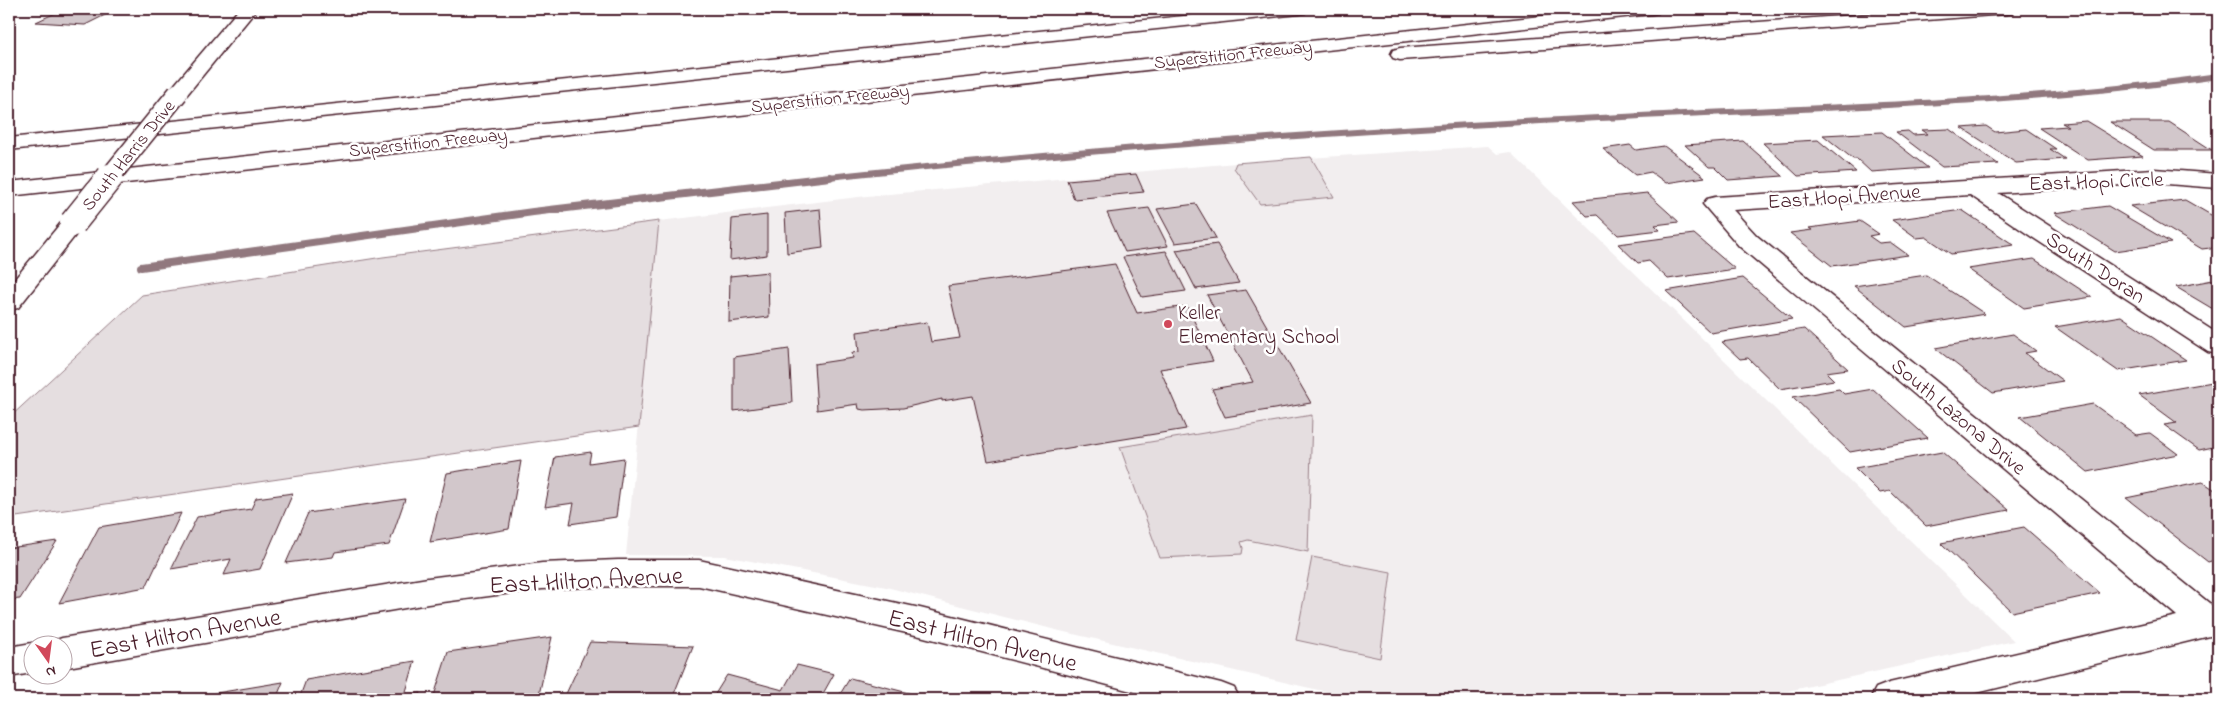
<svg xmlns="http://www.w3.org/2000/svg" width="2227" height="708" font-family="'Indie Flower',sans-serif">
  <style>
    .built { fill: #f2eeef }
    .green { fill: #e5dee0; stroke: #987e86 }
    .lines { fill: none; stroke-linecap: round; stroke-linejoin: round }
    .stream-far1 { stroke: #91787e; stroke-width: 6 }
    .stream { stroke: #91787e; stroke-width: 8 }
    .building { fill: #d2c7cb; stroke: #4a1f2b }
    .street-casing { stroke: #4a1f2b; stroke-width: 3 }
    .secondary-casing { stroke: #4a1f2b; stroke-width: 3 }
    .highway-casing { stroke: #4a1f2b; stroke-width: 3 }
    .street { fill: #fff; fill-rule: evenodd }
    .secondary { fill: #fff; fill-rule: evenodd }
    .highway { fill: #fff; fill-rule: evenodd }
    .secondary-bridge-far1-casing { stroke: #4a1f2b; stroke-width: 22; stroke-linecap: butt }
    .secondary-bridge-casing { stroke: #4a1f2b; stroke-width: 29; stroke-linecap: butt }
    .secondary-bridge-far1 { stroke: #fff; stroke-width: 19 }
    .secondary-bridge { stroke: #fff; stroke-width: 26 }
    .poi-dot { fill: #d1495b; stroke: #fff; stroke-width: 2 }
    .labels { text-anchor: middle; stroke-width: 5; stroke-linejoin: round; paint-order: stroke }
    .far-street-label { font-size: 18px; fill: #4a1f2b; stroke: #fff }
    .street-label { font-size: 21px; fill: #4a1f2b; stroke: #fff }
    .poi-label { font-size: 21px; fill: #4a1f2b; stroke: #fff; text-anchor: start }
    .near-street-label { font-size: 25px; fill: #4a1f2b; stroke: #fff }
  </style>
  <rect width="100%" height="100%" fill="#fff"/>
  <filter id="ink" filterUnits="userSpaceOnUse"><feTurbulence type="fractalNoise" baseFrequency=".02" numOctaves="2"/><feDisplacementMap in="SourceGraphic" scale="10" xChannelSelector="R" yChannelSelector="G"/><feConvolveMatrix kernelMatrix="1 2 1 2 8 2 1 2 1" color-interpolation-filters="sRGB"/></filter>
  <g filter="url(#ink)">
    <path class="built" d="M1488 146 1497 154 1510 152 2014 641 1752 699H1358L1060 631 886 587 725 556 626 555 659 221 867 196 1236 163Z"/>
    <g class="green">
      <path d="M1311 157 1334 197 1260 204 1234 168 1236 163Z"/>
      <path d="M659 221 639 427 9 518V418L142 295 383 257Z"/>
      <path d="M1312 415 1308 552 1248 540 1241 542 1243 548 1242 554 1160 558 1120 447Z"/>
      <path d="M1312 557 1391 572 1380 658 1296 640Z"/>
    </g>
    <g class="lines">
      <path class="stream-far1" d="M819 178C1078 150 1338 131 1599 118 1806 107 2013 105 2218 76"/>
      <path class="stream" d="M141 267 533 212 830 177"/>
    </g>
    <g class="building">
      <path d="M64 9H117L85 25 36 22Z"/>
      <path d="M2086 121 2143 156 2088 160 2039 128 2068 126 2062 123Z"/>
      <path d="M2110 122H2169L2212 150H2154Z"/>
      <path d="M1986 126 1995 132 2026 129 2056 149H2050L2065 159 2016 163 1962 128Z"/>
      <path d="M1949 129 1998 164 1942 167 1896 132 1908 131 1913 135 1928 134 1922 130Z"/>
      <path d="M1882 132 1928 168 1871 172 1857 159H1853L1823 135Z"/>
      <path d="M1818 140 1856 172 1798 176 1763 143Z"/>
      <path d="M1743 141 1783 176 1728 180 1715 167H1709L1685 145Z"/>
      <path d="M1630 145 1636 150 1664 146 1705 177 1666 183 1651 172 1635 175 1603 149Z"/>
      <path d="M1136 174 1144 192 1074 199 1067 180Z"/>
      <path d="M1647 193 1679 222 1655 225 1660 230 1618 235 1597 215 1587 216 1573 201Z"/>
      <path d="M2185 200 2218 219V247L2202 249 2130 206Z"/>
      <path d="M1196 204 1216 238 1175 243 1157 209Z"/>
      <path d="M2108 206 2171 243 2115 251 2054 213Z"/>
      <path d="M1149 208 1168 246 1125 252 1107 213Z"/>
      <path d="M820 209 823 248 787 253 785 213Z"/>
      <path d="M1962 210 2014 245 1951 254 1926 237 1917 238 1892 220Z"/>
      <path d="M767 215V255L730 260 732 219Z"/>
      <path d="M1860 221 1879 234 1869 236 1879 243 1890 242 1908 255 1832 266 1790 233 1812 230 1809 228Z"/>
      <path d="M1694 234 1735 269 1668 279 1649 261 1638 263 1618 244Z"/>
      <path d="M1217 244 1239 283 1196 289 1176 250Z"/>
      <path d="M1166 251 1186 291 1142 297 1123 257Z"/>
      <path d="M2034 259 2092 297 2024 308 1968 269Z"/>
      <path d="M1115 264 1137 313 1187 306 1213 361 1160 369 1186 429 988 461 973 396 942 401V399L903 408 864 410 859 409 858 404 817 410 814 364 853 358 852 353 859 352 857 332 927 322 931 342 960 338 948 286Z"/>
      <path d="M768 272 769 317 729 322 730 276Z"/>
      <path d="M1926 275 1985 314 1906 327 1854 286Z"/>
      <path d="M1743 278 1792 319 1711 333 1666 291Z"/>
      <path d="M2218 279V312L2176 287Z"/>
      <path d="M1246 290 1311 403 1225 417 1212 389 1253 382 1207 295Z"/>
      <path d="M2121 316 2186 360 2118 371 2055 327Z"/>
      <path d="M1804 329 1848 369 1826 372 1834 380 1780 389 1748 358 1740 359 1722 342Z"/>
      <path d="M2013 334 2036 351 2025 353 2063 381 1993 393 1935 348Z"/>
      <path d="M789 349 792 403 734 411V357Z"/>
      <path d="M2218 381V446L2199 450 2164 425 2177 423 2139 395Z"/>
      <path d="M1839 389 1844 394 1873 389 1928 438 1850 452 1793 397Z"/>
      <path d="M2093 404 2136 435 2150 433 2178 454 2088 472 2020 417Z"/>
      <path d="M591 452 589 463 624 458 616 517 570 524 574 503 545 507 555 457Z"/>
      <path d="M1942 452 2009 510 1926 526 1890 491 1880 493 1855 468Z"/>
      <path d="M521 461 509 529 430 542 447 473Z"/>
      <path d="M2203 482 2218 492V559L2208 562 2126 498Z"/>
      <path d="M293 493 260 569 224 575 231 559 171 569 197 517 251 509 256 498Z"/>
      <path d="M405 499 389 545 335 552 333 557 286 563 308 513Z"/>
      <path d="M181 513 146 587 59 603 99 527Z"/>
      <path d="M2024 527 2100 593 2012 612 1941 543Z"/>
      <path d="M57 541 20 599 9 600V548Z"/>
      <path d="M552 637 538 699H433L448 652Z"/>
      <path d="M590 642 693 646 672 699H602L603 697 565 696Z"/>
      <path d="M415 661 405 695 421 693 419 699H299L306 680Z"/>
      <path d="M797 665 834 674 820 699H712L727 675 783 690Z"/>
      <path d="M850 678 932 699H837Z"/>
      <path d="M283 682 276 699H180Z"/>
    </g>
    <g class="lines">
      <defs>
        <g id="street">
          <path d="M2154 169 2218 174V188L2154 183 1998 193 2218 334V354L2208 352 2032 237 1970 195 1733 210 1757 236 2214 607 2218 606V634L1952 699H1870L1876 688 1889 683 2177 616 1739 246 1703 204 1707 199 1715 197Z"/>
          <path d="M618 560H699L920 608 1221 683 1234 688 1240 699H1162L920 636 699 586H618L542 589 428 604 62 668V646H48L49 643 62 638 428 578 542 563Z"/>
          <path d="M32 643 39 646H32V673L9 677V647Z"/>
        </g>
        <g id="secondary">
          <path d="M239 9H257L185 97 178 99 171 97 168 93 171 89Z"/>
          <path d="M73 216 81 218 85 223 18 308 9 310V286L65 218Z"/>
        </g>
        <g id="highway">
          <path d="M1251 9H1308L1305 13 1299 14 9 150V138Z"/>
          <path d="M1606 9H1661L1658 13 1652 14 9 196V182Z"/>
          <path d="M1938 9H2015L2012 13 2006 14 1400 60 1393 58 1391 54 1393 50 1400 48Z"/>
        </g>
      </defs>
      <use href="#street" class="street-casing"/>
      <use href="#secondary" class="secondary-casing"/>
      <use href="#highway" class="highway-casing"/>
      <use href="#street" class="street"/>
      <use href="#secondary" class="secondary"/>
      <use href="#highway" class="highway"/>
      <defs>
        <path id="secondary-bridge-far1" d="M109 178 178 93"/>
        <path id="secondary-bridge" d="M73 223 110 177"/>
      </defs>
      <use href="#secondary-bridge-far1" class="secondary-bridge-far1-casing"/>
      <use href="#secondary-bridge" class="secondary-bridge-casing"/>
      <use href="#secondary-bridge-far1" class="secondary-bridge-far1"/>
      <use href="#secondary-bridge" class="secondary-bridge"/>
    </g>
  </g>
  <circle class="poi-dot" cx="1168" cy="324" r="5"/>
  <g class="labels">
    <g class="far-street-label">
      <text transform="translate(1233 54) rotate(-6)" y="6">Superstition Freeway</text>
      <text transform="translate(830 98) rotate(-6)" y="6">Superstition Freeway</text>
      <text transform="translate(428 142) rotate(-6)" y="6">Superstition Freeway</text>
      <text transform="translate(128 155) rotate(-51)" y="6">South Harris Drive</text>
    </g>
    <g class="street-label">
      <text transform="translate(2096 181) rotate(-2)" y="7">East Hopi Circle</text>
      <text transform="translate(1844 196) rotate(-4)" y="7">East Hopi Avenue</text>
      <text transform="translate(2096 267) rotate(33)" y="7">South Doran</text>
      <text transform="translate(1959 416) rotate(40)" y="7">South Lazona Drive</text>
    </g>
    <g class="poi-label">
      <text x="1178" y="319">Keller<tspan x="1178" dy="24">Elementary School</tspan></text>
    </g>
    <g class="near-street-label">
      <text transform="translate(586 579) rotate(-3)" y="9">East Hilton Avenue</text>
      <text transform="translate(185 632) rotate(-10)" y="9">East Hilton Avenue</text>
      <text transform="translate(983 639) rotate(14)" y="9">East Hilton Avenue</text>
    </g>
  </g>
  <rect width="2227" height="708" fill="none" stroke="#fff" stroke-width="30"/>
  <rect x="15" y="15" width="2197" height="678" fill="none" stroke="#4a1f2b" stroke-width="2" filter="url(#ink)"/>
  <g transform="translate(48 660) rotate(166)"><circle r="24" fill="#ffffff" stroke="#b7a5aa"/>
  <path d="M0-4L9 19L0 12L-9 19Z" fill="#d1495b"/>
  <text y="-8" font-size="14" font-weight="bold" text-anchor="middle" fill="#4a1f2b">N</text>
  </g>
</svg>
